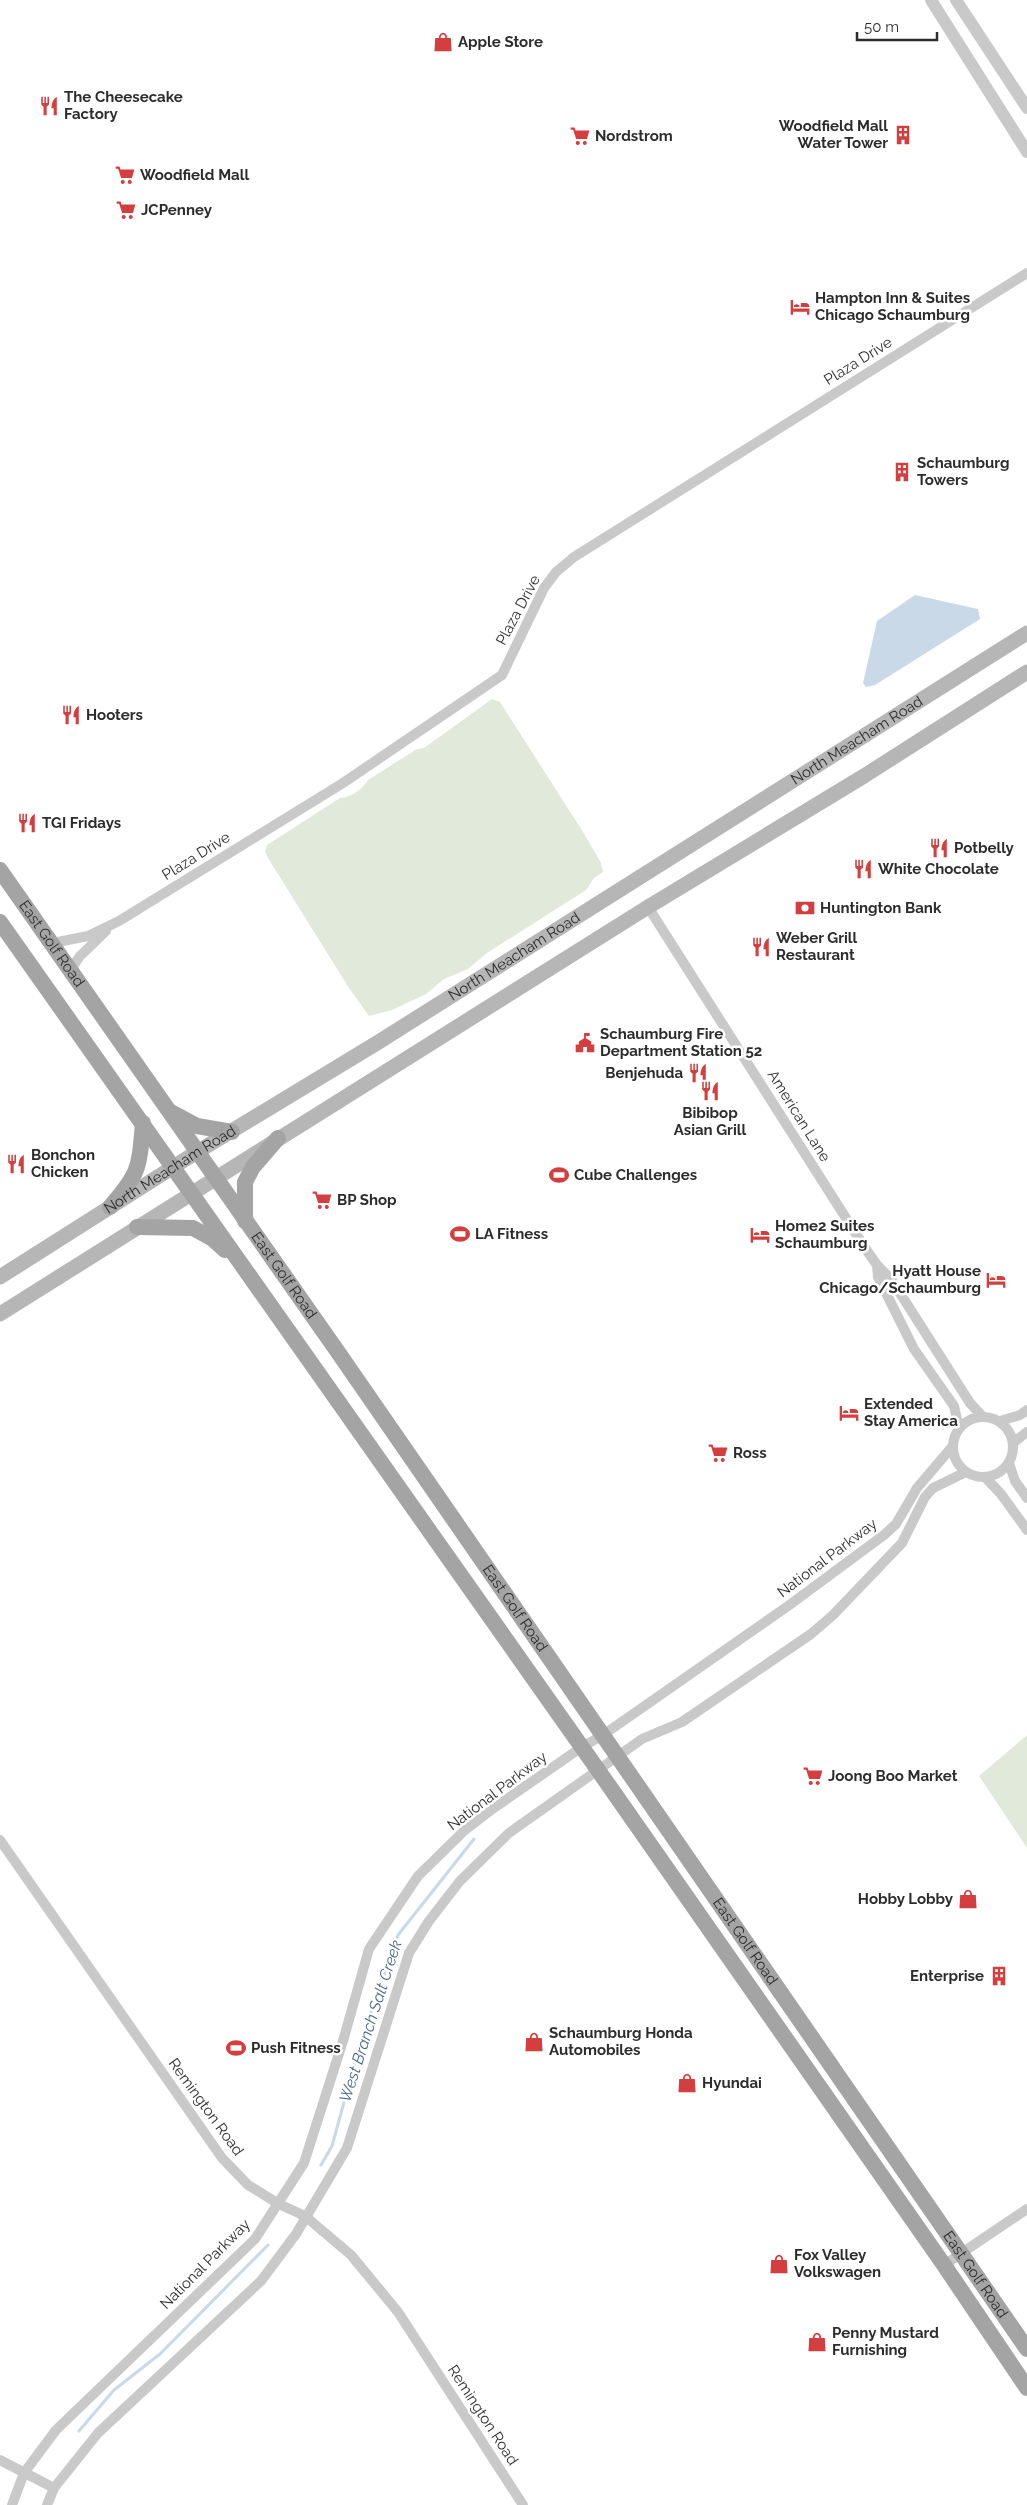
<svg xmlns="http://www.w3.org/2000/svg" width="1027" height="2505" font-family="Raleway,sans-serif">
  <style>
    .green { fill: #e1e9db }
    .water { fill: #c9d9e7 }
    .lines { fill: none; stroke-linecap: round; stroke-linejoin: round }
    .stream { stroke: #c9d9e7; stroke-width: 3 }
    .minor { stroke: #c9c9c9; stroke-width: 10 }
    .tertiary { stroke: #c9c9c9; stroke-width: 12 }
    .secondary { stroke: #b6b6b6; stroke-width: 15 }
    .primary { stroke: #a4a4a4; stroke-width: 16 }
    .labels { text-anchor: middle; stroke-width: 5; stroke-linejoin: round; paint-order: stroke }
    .poi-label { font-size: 15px; font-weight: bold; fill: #2c2c2c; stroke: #fff; text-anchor: start }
    .street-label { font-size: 15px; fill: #2c2c2c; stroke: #fff }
    .water-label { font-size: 16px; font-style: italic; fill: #436786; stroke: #fff }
  </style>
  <rect width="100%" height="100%" fill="#fff"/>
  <g class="green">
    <path d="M492 699 500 702 583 832 601 863 603 872 594 878 586 890 487 953 468 969 444 979 426 994 392 1010 369 1016 349 988 268 858 265 851 267 845 340 798C351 798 363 788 368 780L417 749 424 748Z"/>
    <path d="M1027 1735V1848L979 1776Z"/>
  </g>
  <path class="water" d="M915 595 978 609 980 619 875 685 866 687 863 683 877 621Z"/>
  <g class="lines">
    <g class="stream">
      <path d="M321 2165 332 2146 360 2044 398 1935 474 1839"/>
      <path d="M79 2431 114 2390 160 2354 268 2245"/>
    </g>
    <g class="minor">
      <path d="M648 907 865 1248 877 1265 891 1279 970 1403 982 1416"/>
      <path d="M53 943 88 936 119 921 343 783 502 675 544 588 556 572 574 557 1027 273"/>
      <path d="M71 969 80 956 106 931"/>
      <path d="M877 1265 878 1277 914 1349 954 1406 959 1428"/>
      <circle cx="983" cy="1447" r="30"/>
      <path d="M1000 1421 1020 1415 1027 1410"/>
      <path d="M1013 1443 1027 1432"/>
      <path d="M1009 1463 1015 1481 1027 1498"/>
      <path d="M985 1477 1001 1494 1027 1530"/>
      <path d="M0 1840 222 2158 248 2185 279 2204 305 2216 351 2255 398 2312 523 2505"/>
      <path d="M944 2265 1027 2209"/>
      <path d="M0 2460 54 2488"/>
      <path d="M12 2505 24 2473 56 2430 255 2239 304 2163 343 2041 369 1949 418 1876 465 1830 491 1810 582 1747 603 1735 788 1606 884 1535 896 1524 917 1488 952 1447"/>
      <path d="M47 2505 54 2488 98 2433 261 2281 296 2234 347 2148 409 1953 429 1921 460 1881 509 1833 598 1770 642 1739 682 1722 811 1634 833 1615 902 1543 925 1497 933 1488 966 1472"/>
    </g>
    <g class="tertiary">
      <path d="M931 0 1027 152"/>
      <path d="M956 0 1027 108"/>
    </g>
    <g class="secondary">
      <path id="s1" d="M0 1277 197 1152 377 1043 1027 633"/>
      <path d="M0 1314 648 907 864 776 1027 672"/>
    </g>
    <g class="primary">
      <path id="s2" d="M0 870 340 1355 1027 2349"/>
      <path d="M0 922 598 1770 944 2265 1027 2388"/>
      <path d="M171 1112 197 1126 232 1132"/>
      <path d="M110 1207C140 1173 139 1168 143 1123"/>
      <path d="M245 1221V1182L253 1167 278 1138"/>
      <path d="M137 1227 193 1228 213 1239 225 1250"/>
    </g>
  </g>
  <defs>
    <symbol id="shop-bare" viewBox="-9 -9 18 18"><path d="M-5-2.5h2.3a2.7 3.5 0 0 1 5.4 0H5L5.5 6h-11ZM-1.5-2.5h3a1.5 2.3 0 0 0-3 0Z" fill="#d33f3f" stroke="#fff" stroke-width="2.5" paint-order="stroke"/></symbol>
    <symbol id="restaurant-bare" viewBox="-9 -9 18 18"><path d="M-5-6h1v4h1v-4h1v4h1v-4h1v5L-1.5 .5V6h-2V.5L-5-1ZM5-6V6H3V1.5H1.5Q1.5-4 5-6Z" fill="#d33f3f" stroke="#fff" stroke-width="2.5" paint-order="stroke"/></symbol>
    <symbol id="building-bare" viewBox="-9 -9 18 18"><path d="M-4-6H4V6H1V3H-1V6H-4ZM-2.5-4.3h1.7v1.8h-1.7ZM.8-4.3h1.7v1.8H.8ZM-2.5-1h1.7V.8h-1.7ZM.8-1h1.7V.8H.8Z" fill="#d33f3f" stroke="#fff" stroke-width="2.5" paint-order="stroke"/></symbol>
    <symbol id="supermarket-bare" viewBox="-9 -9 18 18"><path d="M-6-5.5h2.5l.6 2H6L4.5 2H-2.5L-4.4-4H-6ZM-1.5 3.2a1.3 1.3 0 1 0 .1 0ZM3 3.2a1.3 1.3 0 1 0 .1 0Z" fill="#d33f3f" stroke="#fff" stroke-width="2.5" paint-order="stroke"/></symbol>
    <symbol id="hotel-bare" viewBox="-9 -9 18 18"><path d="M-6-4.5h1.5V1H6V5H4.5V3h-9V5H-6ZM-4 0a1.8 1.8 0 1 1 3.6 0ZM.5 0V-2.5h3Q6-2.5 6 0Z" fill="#d33f3f" stroke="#fff" stroke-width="2.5" paint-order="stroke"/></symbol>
    <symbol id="bank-bare" viewBox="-9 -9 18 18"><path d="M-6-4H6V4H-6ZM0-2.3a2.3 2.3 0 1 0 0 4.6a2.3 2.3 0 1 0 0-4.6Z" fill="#d33f3f" stroke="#fff" stroke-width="2.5" paint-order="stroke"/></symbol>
    <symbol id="civic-bare" viewBox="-9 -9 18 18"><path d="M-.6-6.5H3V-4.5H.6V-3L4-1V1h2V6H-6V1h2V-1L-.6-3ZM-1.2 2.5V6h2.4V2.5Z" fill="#d33f3f" stroke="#fff" stroke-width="2.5" paint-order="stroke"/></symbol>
    <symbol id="stadium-bare" viewBox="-9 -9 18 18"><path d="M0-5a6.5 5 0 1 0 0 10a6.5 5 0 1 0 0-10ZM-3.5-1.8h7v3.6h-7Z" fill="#d33f3f" stroke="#fff" stroke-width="2.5" paint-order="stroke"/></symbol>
  </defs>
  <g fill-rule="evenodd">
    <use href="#shop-bare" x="429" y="28" width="28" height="28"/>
    <use href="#restaurant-bare" x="35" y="92" width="28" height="28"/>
    <use href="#building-bare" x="889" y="121" width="28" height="28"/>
    <use href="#supermarket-bare" x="566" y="122" width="28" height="28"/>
    <use href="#supermarket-bare" x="111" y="161" width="28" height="28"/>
    <use href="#supermarket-bare" x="112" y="196" width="28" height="28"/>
    <use href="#hotel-bare" x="786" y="293" width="28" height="28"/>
    <use href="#building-bare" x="888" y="458" width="28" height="28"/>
    <use href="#restaurant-bare" x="57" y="701" width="28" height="28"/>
    <use href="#restaurant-bare" x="13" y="809" width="28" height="28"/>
    <use href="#restaurant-bare" x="925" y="834" width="28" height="28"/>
    <use href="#restaurant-bare" x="849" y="855" width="28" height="28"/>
    <use href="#bank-bare" x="791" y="894" width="28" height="28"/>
    <use href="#restaurant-bare" x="747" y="933" width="28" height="28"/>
    <use href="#civic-bare" x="571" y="1029" width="28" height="28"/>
    <use href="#restaurant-bare" x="684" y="1059" width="28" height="28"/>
    <use href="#restaurant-bare" x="696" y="1077" width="28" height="28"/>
    <use href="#restaurant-bare" x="2" y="1150" width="28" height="28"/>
    <use href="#stadium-bare" x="545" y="1161" width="28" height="28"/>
    <use href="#supermarket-bare" x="308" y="1186" width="28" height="28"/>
    <use href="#stadium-bare" x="446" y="1220" width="28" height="28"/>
    <use href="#hotel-bare" x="746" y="1221" width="28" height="28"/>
    <use href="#hotel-bare" x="982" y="1266" width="28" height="28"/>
    <use href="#hotel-bare" x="835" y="1399" width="28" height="28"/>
    <use href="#supermarket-bare" x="704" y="1439" width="28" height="28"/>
    <use href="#supermarket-bare" x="799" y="1762" width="28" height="28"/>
    <use href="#shop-bare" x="954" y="1885" width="28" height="28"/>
    <use href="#building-bare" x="985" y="1962" width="28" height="28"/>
    <use href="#shop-bare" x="520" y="2028" width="28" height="28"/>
    <use href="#stadium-bare" x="222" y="2034" width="28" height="28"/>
    <use href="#shop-bare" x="673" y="2069" width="28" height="28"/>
    <use href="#shop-bare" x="765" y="2250" width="28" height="28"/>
    <use href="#shop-bare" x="803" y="2328" width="28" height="28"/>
  </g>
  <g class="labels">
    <g class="poi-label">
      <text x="458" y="47">Apple Store</text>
      <text x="64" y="102">The Cheesecake<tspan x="64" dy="17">Factory</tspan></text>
      <text x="888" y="131" text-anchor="end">Woodfield Mall<tspan x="888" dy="17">Water Tower</tspan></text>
      <text x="595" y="141">Nordstrom</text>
      <text x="140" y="180">Woodfield Mall</text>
      <text x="141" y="215">JCPenney</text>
      <text x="815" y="303">Hampton Inn &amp; Suites<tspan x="815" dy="17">Chicago Schaumburg</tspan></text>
      <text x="917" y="468">Schaumburg<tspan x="917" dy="17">Towers</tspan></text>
      <text x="86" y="720">Hooters</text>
      <text x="42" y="828">TGI Fridays</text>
      <text x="954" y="853">Potbelly</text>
      <text x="878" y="874">White Chocolate</text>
      <text x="820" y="913">Huntington Bank</text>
      <text x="776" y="943">Weber Grill<tspan x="776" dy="17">Restaurant</tspan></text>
      <text x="600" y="1039">Schaumburg Fire<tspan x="600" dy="17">Department Station 52</tspan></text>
      <text x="683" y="1078" text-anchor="end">Benjehuda</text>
      <text x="710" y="1118" text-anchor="middle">Bibibop<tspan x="710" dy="17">Asian Grill</tspan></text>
      <text x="31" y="1160">Bonchon<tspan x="31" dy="17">Chicken</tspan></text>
      <text x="574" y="1180">Cube Challenges</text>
      <text x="337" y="1205">BP Shop</text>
      <text x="775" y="1231">Home2 Suites<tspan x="775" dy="17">Schaumburg</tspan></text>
      <text x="475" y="1239">LA Fitness</text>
      <text x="981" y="1276" text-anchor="end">Hyatt House<tspan x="981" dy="17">Chicago/Schaumburg</tspan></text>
      <text x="864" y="1409">Extended<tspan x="864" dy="17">Stay America</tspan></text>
      <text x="733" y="1458">Ross</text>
      <text x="828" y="1781">Joong Boo Market</text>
      <text x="953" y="1904" text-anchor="end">Hobby Lobby</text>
      <text x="984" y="1981" text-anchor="end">Enterprise</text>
      <text x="549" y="2038">Schaumburg Honda<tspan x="549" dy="17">Automobiles</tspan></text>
      <text x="251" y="2053">Push Fitness</text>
      <text x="702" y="2088">Hyundai</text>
      <text x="794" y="2260">Fox Valley<tspan x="794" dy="17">Volkswagen</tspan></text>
      <text x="832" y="2338">Penny Mustard<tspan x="832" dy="17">Furnishing</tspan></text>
    </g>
    <g class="street-label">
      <text transform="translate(858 361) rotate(-32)" y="5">Plaza Drive</text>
      <text transform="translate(518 610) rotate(-62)" y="5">Plaza Drive</text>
      <text dy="5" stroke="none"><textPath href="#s1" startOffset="1011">North Meacham Road</textPath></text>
      <text transform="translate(196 856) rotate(-32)" y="5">Plaza Drive</text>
      <text dy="5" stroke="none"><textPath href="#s2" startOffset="90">East Golf Road</textPath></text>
      <text dy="5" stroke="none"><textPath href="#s1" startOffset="606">North Meacham Road</textPath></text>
      <text transform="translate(799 1116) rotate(58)" y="5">American Lane</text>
      <text dy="5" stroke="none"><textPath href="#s1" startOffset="201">North Meacham Road</textPath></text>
      <text dy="5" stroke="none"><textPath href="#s2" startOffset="495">East Golf Road</textPath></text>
      <text transform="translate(827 1558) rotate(-37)" y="5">National Parkway</text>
      <text dy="5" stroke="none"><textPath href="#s2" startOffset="900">East Golf Road</textPath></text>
      <text transform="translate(497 1791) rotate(-37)" y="5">National Parkway</text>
      <text dy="5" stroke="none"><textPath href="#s2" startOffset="1305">East Golf Road</textPath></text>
      <text transform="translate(206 2107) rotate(54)" y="5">Remington Road</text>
      <text transform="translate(205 2264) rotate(-45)" y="5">National Parkway</text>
      <text dy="5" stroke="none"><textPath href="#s2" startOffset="1710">East Golf Road</textPath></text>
      <text transform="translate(483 2415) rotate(57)" y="5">Remington Road</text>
    </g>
    <g class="water-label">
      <text transform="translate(370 2021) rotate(-72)" y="6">West Branch Salt Creek</text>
    </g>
  </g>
  <path d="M857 32v8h80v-8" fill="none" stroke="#2c2c2c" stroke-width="2.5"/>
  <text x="864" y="32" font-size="15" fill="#2c2c2c" stroke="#ffffff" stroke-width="4" paint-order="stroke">50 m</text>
</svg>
